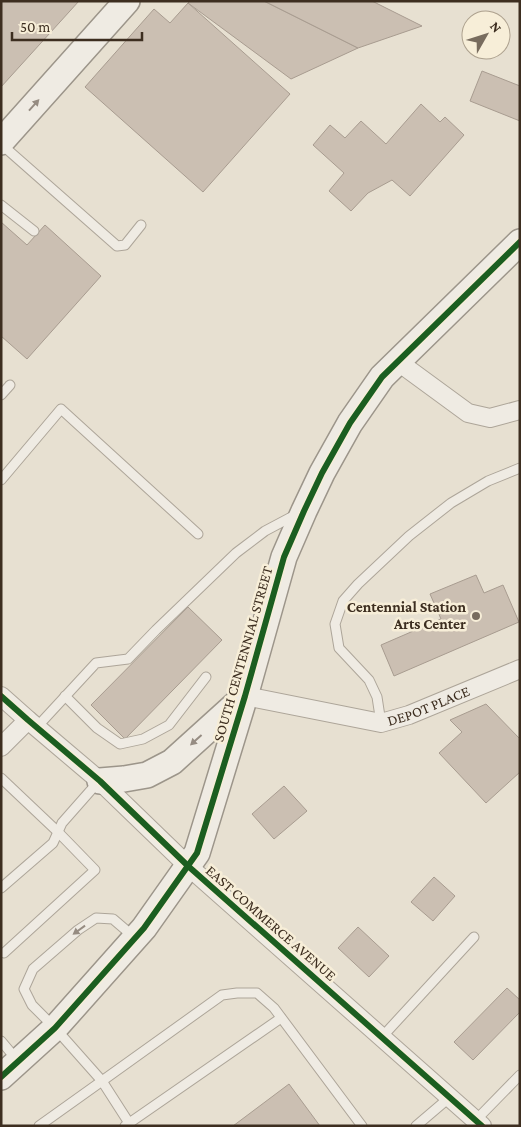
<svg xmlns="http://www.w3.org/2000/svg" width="521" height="1127" font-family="'Crimson Pro',serif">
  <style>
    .building { fill: #cbbfb2; stroke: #a89c90 }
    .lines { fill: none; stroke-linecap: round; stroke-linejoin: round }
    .lane-casing { stroke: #ada599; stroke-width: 11 }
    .street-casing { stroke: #ada599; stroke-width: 20 }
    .secondary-casing { stroke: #9c958a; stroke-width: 28 }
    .lane { stroke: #efebe3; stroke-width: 9 }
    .street { stroke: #efebe3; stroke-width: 18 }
    .secondary { stroke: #efebe3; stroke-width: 25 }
    .cycleway-casing { stroke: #f7eed8; stroke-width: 9 }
    .cycleway { stroke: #1b5e20; stroke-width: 6 }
    .oneway { fill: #968c82 }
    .poi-dot { fill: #786c5e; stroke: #f7eed8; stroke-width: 2 }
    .labels { text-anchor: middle; stroke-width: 5; stroke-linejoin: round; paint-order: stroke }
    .poi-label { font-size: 15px; font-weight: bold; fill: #3d2e20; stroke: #f7eed8; text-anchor: end }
    .street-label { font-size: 15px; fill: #3d2e20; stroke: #f7eed8 }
  </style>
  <rect width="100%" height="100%" fill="#e7e0d1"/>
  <g class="building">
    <path d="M1 1H79L1 87Z"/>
    <path d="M190 1H264L358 48 291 79 188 3Z"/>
    <path d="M264 1H372L422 26 358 48Z"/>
    <path d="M188 3 290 94 203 192 85 87 154 9 170 23Z"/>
    <path d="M482 71 520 86V121L470 101Z"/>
    <path d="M421 104 440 122 445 117 464 135 410 196 392 180 368 193 351 211 329 191 344 173 313 145 330 125 345 138 361 121 386 144Z"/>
    <path d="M1 222 27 245 45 225 101 276 27 359 1 336Z"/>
    <path d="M476 575 484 593 503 585 519 622 394 676 381 645 441 619 430 594Z"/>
    <path d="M188 607 222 640 125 739 91 705Z"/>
    <path d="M486 704 520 739V772L486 803 439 753 462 732 450 720Z"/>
    <path d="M284 786 307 811 274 839 252 814Z"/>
    <path d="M434 877 455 896 433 921 411 902Z"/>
    <path d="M358 927 389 956 369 977 338 948Z"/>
    <path d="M507 988 520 1000V1012L473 1060 454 1042Z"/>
    <path d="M289 1084 320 1126H233Z"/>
  </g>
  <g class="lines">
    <defs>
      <g id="lane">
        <path d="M1 144 117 246 125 245 141 225"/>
        <path d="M1 205 34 231"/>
        <path d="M1 395 10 385"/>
        <path d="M1 480 61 409 198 534"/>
        <path d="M65 696 97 728 120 744 143 739 169 725 206 677"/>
        <path d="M381 723 377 697 369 680 339 648 335 624 343 601 358 584 409 536 451 503 488 481 520 468"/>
        <path d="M36 728 96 663 128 659 156 630 236 553 265 531 297 514"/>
        <path d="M1 778 58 832 95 870 4 953"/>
        <path d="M1 888 53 843 62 823 99 781"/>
        <path d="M134 937 113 919 96 918 78 930 33 969 24 989 32 1005 55 1028 102 1081 222 995 237 993H257L274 1008 362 1126"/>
        <path d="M382 1037 474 937"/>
        <path d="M1 1041 17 1060"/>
        <path d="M476 1120 520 1075"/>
        <path d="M39 1126 102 1081 129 1123"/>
        <path d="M125 1126 281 1018"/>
        <path d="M416 1126 450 1097"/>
      </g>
      <g id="street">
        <path d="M397 361 468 413 490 418 520 410"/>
        <path d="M1 696 28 720 100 781 188 866 482 1126"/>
        <path id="s1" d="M245 696 381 723 409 715 520 669"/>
        <path d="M1 747 28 720"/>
      </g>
      <g id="secondary">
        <path d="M1 142 127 1"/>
        <path d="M100 781 124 779 147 775 172 762 245 696"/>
        <path d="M1 1077 55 1028 144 928 197 853 245 696 284 557 304 511 322 473 350 423 382 377 520 242"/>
      </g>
    </defs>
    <use href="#lane" class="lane-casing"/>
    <use href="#street" class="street-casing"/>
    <use href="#secondary" class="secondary-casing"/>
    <use href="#lane" class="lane"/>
    <use href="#street" class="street"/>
    <use href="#secondary" class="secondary"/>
    <defs>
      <g id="cycleway">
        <path d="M1 696 28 720 100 781 188 866 482 1126"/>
        <path d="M1 1077 55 1028 144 928 197 853 245 696 284 557 304 511 322 473 350 423 382 377 520 242"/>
      </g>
    </defs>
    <use href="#cycleway" class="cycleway-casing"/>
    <use href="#cycleway" class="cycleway"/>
  </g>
  <defs><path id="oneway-solid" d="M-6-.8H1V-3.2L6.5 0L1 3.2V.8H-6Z" transform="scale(1.25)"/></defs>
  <g class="oneway">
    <use href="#oneway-solid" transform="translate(34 105) rotate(-48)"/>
    <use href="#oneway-solid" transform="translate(196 740) rotate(138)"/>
    <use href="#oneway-solid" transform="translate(79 930) rotate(144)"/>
  </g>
  <circle class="poi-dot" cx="476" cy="616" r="5"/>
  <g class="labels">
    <g class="poi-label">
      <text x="466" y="612">Centennial Station<tspan x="466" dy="17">Arts Center</tspan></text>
    </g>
    <g class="street-label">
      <text transform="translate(243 654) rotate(-74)" y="5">SOUTH CENTENNIAL STREET</text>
      <text dy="5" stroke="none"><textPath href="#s1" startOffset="189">DEPOT PLACE</textPath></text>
      <text transform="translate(271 923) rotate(41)" y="5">EAST COMMERCE AVENUE</text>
    </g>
  </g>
  <rect width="521" height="1127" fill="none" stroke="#3d2e20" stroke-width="5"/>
  <g transform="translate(486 35) rotate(51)"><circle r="24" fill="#f7eed8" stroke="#ada18e"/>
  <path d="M0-4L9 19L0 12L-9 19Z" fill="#786c5e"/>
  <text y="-8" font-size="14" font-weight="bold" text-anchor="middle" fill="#3d2e20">N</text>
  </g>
  <path d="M12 32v8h130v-8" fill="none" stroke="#3d2e20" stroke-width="2.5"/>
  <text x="20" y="32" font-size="15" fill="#3d2e20" stroke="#f7eed8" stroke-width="4" paint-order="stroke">50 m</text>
</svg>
